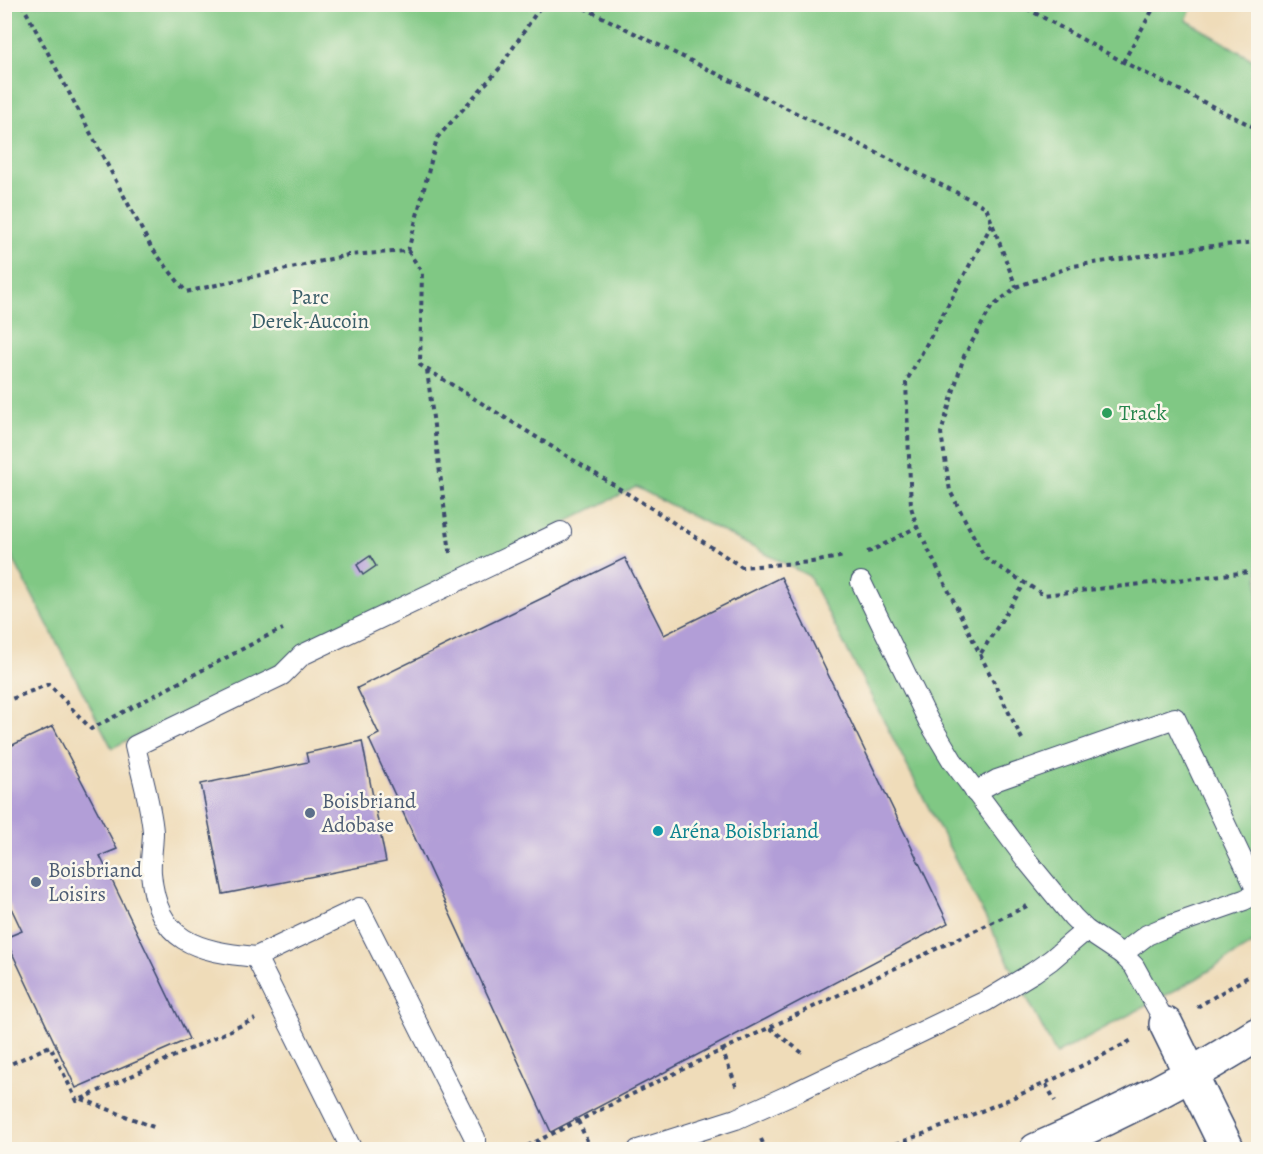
<svg xmlns="http://www.w3.org/2000/svg" width="1263" height="1154" font-family="Alegreya,serif">
  <style>
    .green { fill: #80c884; stroke: #4e7c71; stroke-width: 1.5 }
    .building { fill: #b29ed7 }
    .lines { fill: none; stroke-linecap: round; stroke-linejoin: round }
    .lane-casing { stroke: #3b496c; stroke-width: 22 }
    .street-casing { stroke: #3b496c; stroke-width: 36 }
    .secondary-casing { stroke: #3b496c; stroke-width: 36 }
    .path { stroke: #3b496c; stroke-width: 4; stroke-dasharray: 4.5 4.5; stroke-linecap: butt }
    .lane { stroke: #fff; stroke-width: 20 }
    .street { stroke: #fff; stroke-width: 33 }
    .secondary { stroke: #fff; stroke-width: 33 }
    .leisure-dot { fill: #2e9e5b; stroke: #fbf7ec; stroke-width: 2 }
    .service-dot { fill: #5c6f8a; stroke: #fbf7ec; stroke-width: 2 }
    .culture-dot { fill: #0f9aa8; stroke: #fbf7ec; stroke-width: 2 }
    .labels { text-anchor: middle; stroke-width: 5; stroke-linejoin: round; paint-order: stroke }
    .park-label { font-size: 21px; fill: #395d69; stroke: #fbf7ec }
    .leisure-label { font-size: 21px; fill: #27864d; stroke: #fbf7ec; text-anchor: start }
    .service-label { font-size: 21px; fill: #4e5e75; stroke: #fbf7ec; text-anchor: start }
    .culture-label { font-size: 21px; fill: #0d838f; stroke: #fbf7ec; text-anchor: start }
  </style>
  <rect width="100%" height="100%" fill="#fbf7ec"/>
  <filter id="ink" filterUnits="userSpaceOnUse"><feTurbulence type="fractalNoise" baseFrequency=".0167" numOctaves="2"/><feDisplacementMap in="SourceGraphic" scale="12" xChannelSelector="R" yChannelSelector="G"/><feConvolveMatrix kernelMatrix="1 2 1 2 8 2 1 2 1" color-interpolation-filters="sRGB"/></filter>
  <filter id="wash" filterUnits="userSpaceOnUse"><feTurbulence type="fractalNoise" baseFrequency=".008" numOctaves="4" result="noise"/><feDisplacementMap in="SourceGraphic" scale="24" xChannelSelector="R" yChannelSelector="G"/><feGaussianBlur stdDeviation="1.35" result="paint"/><feColorMatrix in="noise" values="0 0 0 0 0 0 0 0 0 0 0 0 0 0 0 0 0 1.4 0 .05"/><feComposite in="paint" operator="in"/></filter>
  <g filter="url(#wash)">
    <rect width="100%" height="100%" fill="#efdcb9"/>
    <path class="green" d="M1193 4 1186 20 1258 63V940L1196 979 1056 1054 809 576 636 487 112 748 5 543V5Z"/>
    <g id="blocks">
      <g class="building">
        <path d="M370 556 376 566 363 575 357 565Z"/>
        <path d="M625 558 664 635 781 577 948 923 551 1132 369 739 379 734 357 688Z"/>
        <path d="M53 726 117 849 100 856 189 1039 76 1088 5 938 22 931 4 893V749Z"/>
        <path d="M362 741 386 862 223 894 201 784 308 762 306 753Z"/>
      </g>
    </g>
  </g>
  <g filter="url(#ink)">
    <use href="#blocks" fill-opacity="0" stroke="#3b496c" stroke-width="1.5"/>
    <g class="lines">
      <defs>
        <g id="lane">
          <path d="M861 582 928 720 952 760 1028 862 1073 917 1086 930 1122 954 1134 966 1166 1024"/>
          <path d="M975 792 997 780 1175 718 1258 893 1244 900 1161 929 1147 935 1122 954"/>
          <path d="M256 957C197 951 157 943 151 873 150 860 153 846 153 832 151 805 141 773 135 746L282 675 302 655 561 532"/>
          <path d="M352 1150 256 957 359 908 475 1138V1150"/>
          <path d="M638 1150 736 1119 794 1093 986 1001 1034 972 1051 960 1086 930"/>
        </g>
        <path id="street" d="M1166 1024 1228 1150"/>
        <path id="secondary" d="M1036 1150C1113 1117 1188 1079 1258 1034"/>
      </defs>
      <use href="#lane" class="lane-casing"/>
      <use href="#street" class="street-casing"/>
      <use href="#secondary" class="secondary-casing"/>
      <g class="path">
        <path d="M22 4 151 247 186 292 348 255 408 251 437 138 499 69 542 4"/>
        <path d="M576 4 986 207 1016 287"/>
        <path d="M1019 4 1123 62 1258 129"/>
        <path d="M1123 62 1156 4"/>
        <path d="M992 224 906 382 911 507 917 527 1022 739"/>
        <path d="M1258 242 1203 247 1073 266 1016 287 991 308 964 356 941 433 950 491 985 558 1044 595 1258 571"/>
        <path d="M408 251 422 272 420 365 654 510 742 567 812 562 845 556"/>
        <path d="M427 370 450 553"/>
        <path d="M867 552 871 551 917 527"/>
        <path d="M981 653 1025 583"/>
        <path d="M4 702 49 684 91 729 269 635 283 629"/>
        <path d="M1197 1007 1258 971"/>
        <path d="M770 1028 805 1055"/>
        <path d="M722 1050 1027 906"/>
        <path d="M4 1067 50 1046 77 1101 255 1019"/>
        <path d="M1046 1084 1055 1101"/>
        <path d="M82 1099 156 1128"/>
        <path d="M578 1121 590 1147"/>
        <path d="M761 1139 766 1150"/>
        <path d="M519 1150 722 1050 737 1088"/>
        <path d="M879 1150C967 1119 1052 1083 1134 1039"/>
      </g>
      <use href="#lane" class="lane"/>
      <use href="#street" class="street"/>
      <use href="#secondary" class="secondary"/>
    </g>
  </g>
  <circle class="leisure-dot" cx="1107" cy="413" r="6"/>
  <g class="service-dot">
    <circle cx="310" cy="813" r="6"/>
    <circle cx="36" cy="882" r="6"/>
  </g>
  <circle class="culture-dot" cx="658" cy="831" r="6"/>
  <g class="labels">
    <g class="park-label">
      <text x="310" y="304">Parc<tspan x="310" dy="24">Derek-Aucoin</tspan></text>
    </g>
    <g class="leisure-label">
      <text x="1119" y="420">Track</text>
    </g>
    <g class="service-label">
      <text x="322" y="808">Boisbriand<tspan x="322" dy="24">Adobase</tspan></text>
      <text x="48" y="877">Boisbriand<tspan x="48" dy="24">Loisirs</tspan></text>
    </g>
    <g class="culture-label">
      <text x="670" y="838">Aréna Boisbriand</text>
    </g>
  </g>
  <rect width="1263" height="1154" fill="none" stroke="#fbf7ec" stroke-width="24"/>
</svg>
